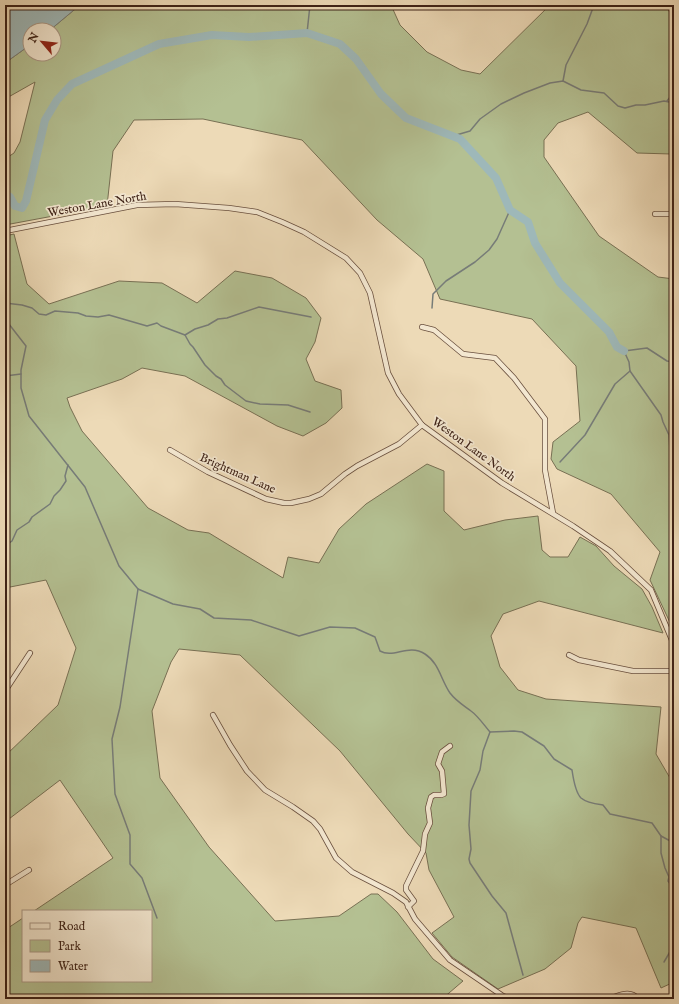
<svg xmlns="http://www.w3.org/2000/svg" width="679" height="1004" font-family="'IM FELL English',serif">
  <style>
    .green { fill: #b4c092; stroke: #787054 }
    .water { fill: #9eb8b9; stroke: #777c78 }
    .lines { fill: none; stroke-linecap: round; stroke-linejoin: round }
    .stream { stroke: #777c78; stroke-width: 1.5 }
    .river { stroke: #9eb8b9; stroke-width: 8 }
    .minor-casing { stroke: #694f3e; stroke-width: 6 }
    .minor { stroke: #f3e7d0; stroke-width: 4.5 }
    .labels { text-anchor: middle; stroke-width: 3.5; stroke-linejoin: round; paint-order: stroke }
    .street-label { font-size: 12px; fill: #3d2116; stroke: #f3e7d0 }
  </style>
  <rect width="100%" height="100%" fill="#eddab7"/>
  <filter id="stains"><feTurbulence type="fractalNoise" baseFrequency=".005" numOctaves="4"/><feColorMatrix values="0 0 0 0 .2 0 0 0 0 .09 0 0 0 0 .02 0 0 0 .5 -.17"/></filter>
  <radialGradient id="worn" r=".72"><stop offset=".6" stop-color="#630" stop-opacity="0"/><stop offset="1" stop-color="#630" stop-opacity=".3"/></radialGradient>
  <g class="green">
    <path d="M80 5H391L400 25 427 52 461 70 480 74 550 5H666L670 13H674V153L671 154 637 153 588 112 558 123 544 140V157L599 236 658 277 674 279V631L650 580 660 552 611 494 557 469 551 459 553 442 580 421 576 366 532 319 440 299 423 259 377 220 302 140 203 119 134 120 113 151 107 206 5 225V159L14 153 20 142 35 82 5 99V63L30 45V54H54V30H50Z"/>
    <path d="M14 234 27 284 49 304 119 281 162 283 197 303 235 271 272 278 306 298 321 318 315 342 306 359 315 381 341 390 342 408 326 423 303 436 277 426 185 376 142 368 122 379 67 398 70 407 82 431 148 508 188 530 209 533 283 578 288 557 319 563 339 529 366 504 427 464 444 471V511L464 530 505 520 538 516 542 550 550 557H568L580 537 596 546 614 566 642 589 652 607 663 633 539 601 503 614 491 636 500 667 518 690 546 699 661 707 656 754 670 778 674 779V982L661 988 636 928 582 917 578 923 571 948 545 969 498 989 452 957 432 933 454 917 429 870 426 853 408 834 340 751 240 655 179 649 171 662 152 711 160 778 209 847 275 921 339 916 371 894H378L397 912 433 959 463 981 442 999H5V930L23 918V981H151V911H34L113 858 60 780 5 822V756L58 705 76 648 46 580 5 588V236Z"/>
  </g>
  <path class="water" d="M5 5H80L50 30H30V45L5 63Z"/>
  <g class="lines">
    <g class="stream">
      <path d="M307 33 310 5"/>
      <path d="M563 81 566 65 587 24 594 5"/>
      <path d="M667 101 674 92"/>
      <path d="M453 136 470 131 480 119 501 104 524 93 550 83 563 81 581 90 604 93 618 106 625 108 636 105H645L664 101 674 103"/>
      <path d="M5 303 22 305 32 308 39 314 46 315 55 311 78 313 86 316 98 317 109 315 147 326 157 323 161 326 185 335 195 329 208 325 218 319 227 318 259 307 311 317"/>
      <path d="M432 308 433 294 446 281 475 262 489 250 497 239 510 210"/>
      <path d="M5 319 26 346 21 370V388L29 416 85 487 119 566 138 589 120 707 112 739 115 794 130 835V864L142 878 157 918"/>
      <path d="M185 335 190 344 193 347 205 365 216 376 221 379 225 385 246 401 260 404 288 405 310 412"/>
      <path d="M674 362 667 361 647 348 624 351 629 362 630 371 661 415 663 422 669 435 670 450 674 464 673 481 674 487"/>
      <path d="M5 376 21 374"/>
      <path d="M560 462 585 435 615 384 630 371"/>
      <path d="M5 546 12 541 17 530 29 522 32 517 50 504 54 496 60 490 66 481 65 476 68 465"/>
      <path d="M138 589 173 604 200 609 214 618 251 620 299 636 330 627 355 628 375 637 380 651C394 659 408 643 425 654 439 663 441 680 450 693 456 701 463 705 471 711 478 716 484 725 490 732L483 751 480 770 471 791 469 825 471 849 469 859 470 863 492 896 506 913 523 975"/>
      <path d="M490 732 514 731 522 732 544 746 554 759 572 770C573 777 576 793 581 798 587 803 596 804 603 805L610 814 652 823 661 836V853L665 868 669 877 668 881 674 889V895"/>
      <path d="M661 836 674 843"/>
      <path d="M664 962 674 945"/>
    </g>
    <path class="river" d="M5 194 10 197 15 206 22 208 26 201 45 120 57 100 72 84 159 44 212 35 249 37 307 33 340 44 356 59 381 94 406 118 460 139 496 178 510 210 528 222 535 243 560 283 609 332 617 347 624 351"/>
    <defs>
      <g id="minor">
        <path d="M655 214H674"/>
        <path d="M5 231 137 205 175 204 229 208 257 212 282 222 304 232 346 258 360 273 370 293 388 373 399 394 422 425 502 483 573 526 610 551 651 590 674 645"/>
        <path d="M422 327 434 330 463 354 495 358 514 378 545 419V470L553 513"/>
        <path d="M170 450 208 472 266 499 284 503H291L309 499 321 494 345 474 357 466 399 444 422 425"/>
        <path d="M569 655 579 660 633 671H670L674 668"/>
        <path d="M5 691 30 653"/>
        <path d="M213 715 230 745 247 771 265 790 293 807 313 821 320 829 336 858 352 872 393 893 406 902 415 919 450 960 503 996 512 999"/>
        <path d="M5 885 29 870"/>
        <path d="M408 907 414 901 406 890V886L423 851 425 834 430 823 428 808 431 797 434 795H441L444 794 442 771 438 764 442 752 450 746"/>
        <path d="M608 999C619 996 630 989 638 999"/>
      </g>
    </defs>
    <use href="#minor" class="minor-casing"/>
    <use href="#minor" class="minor"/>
  </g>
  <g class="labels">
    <g class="street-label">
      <text transform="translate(97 204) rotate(-10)" y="4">Weston Lane North</text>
      <text transform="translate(474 449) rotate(36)" y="4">Weston Lane North</text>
      <text transform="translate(238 473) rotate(24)" y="4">Brightman Lane</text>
    </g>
  </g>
  <rect width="679" height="1004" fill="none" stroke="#eddab7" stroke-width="20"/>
  <rect x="6" y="6" width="667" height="992" fill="none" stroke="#3d2116" stroke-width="2"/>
  <rect x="10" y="10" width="659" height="984" fill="none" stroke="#3d2116"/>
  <rect x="22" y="910" width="130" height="72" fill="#f3e7d0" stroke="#aa9886"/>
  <rect x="30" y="923" width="20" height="6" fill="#f3e7d0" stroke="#aa9886"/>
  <text x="58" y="930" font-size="12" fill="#3d2116">Road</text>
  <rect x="30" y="940" width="20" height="12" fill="#b4c092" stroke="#aa9886"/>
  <text x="58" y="950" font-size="12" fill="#3d2116">Park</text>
  <rect x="30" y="960" width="20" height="12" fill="#9eb8b9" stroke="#aa9886"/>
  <text x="58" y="970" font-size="12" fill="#3d2116">Water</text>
  <g transform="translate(42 42) rotate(298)"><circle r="19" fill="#f3e7d0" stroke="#aa9886"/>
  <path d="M0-3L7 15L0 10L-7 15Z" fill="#8f2418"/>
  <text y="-6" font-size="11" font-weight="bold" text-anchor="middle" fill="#3d2116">N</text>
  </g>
  <rect width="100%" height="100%" filter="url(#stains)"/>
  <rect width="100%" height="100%" fill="url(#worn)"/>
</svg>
